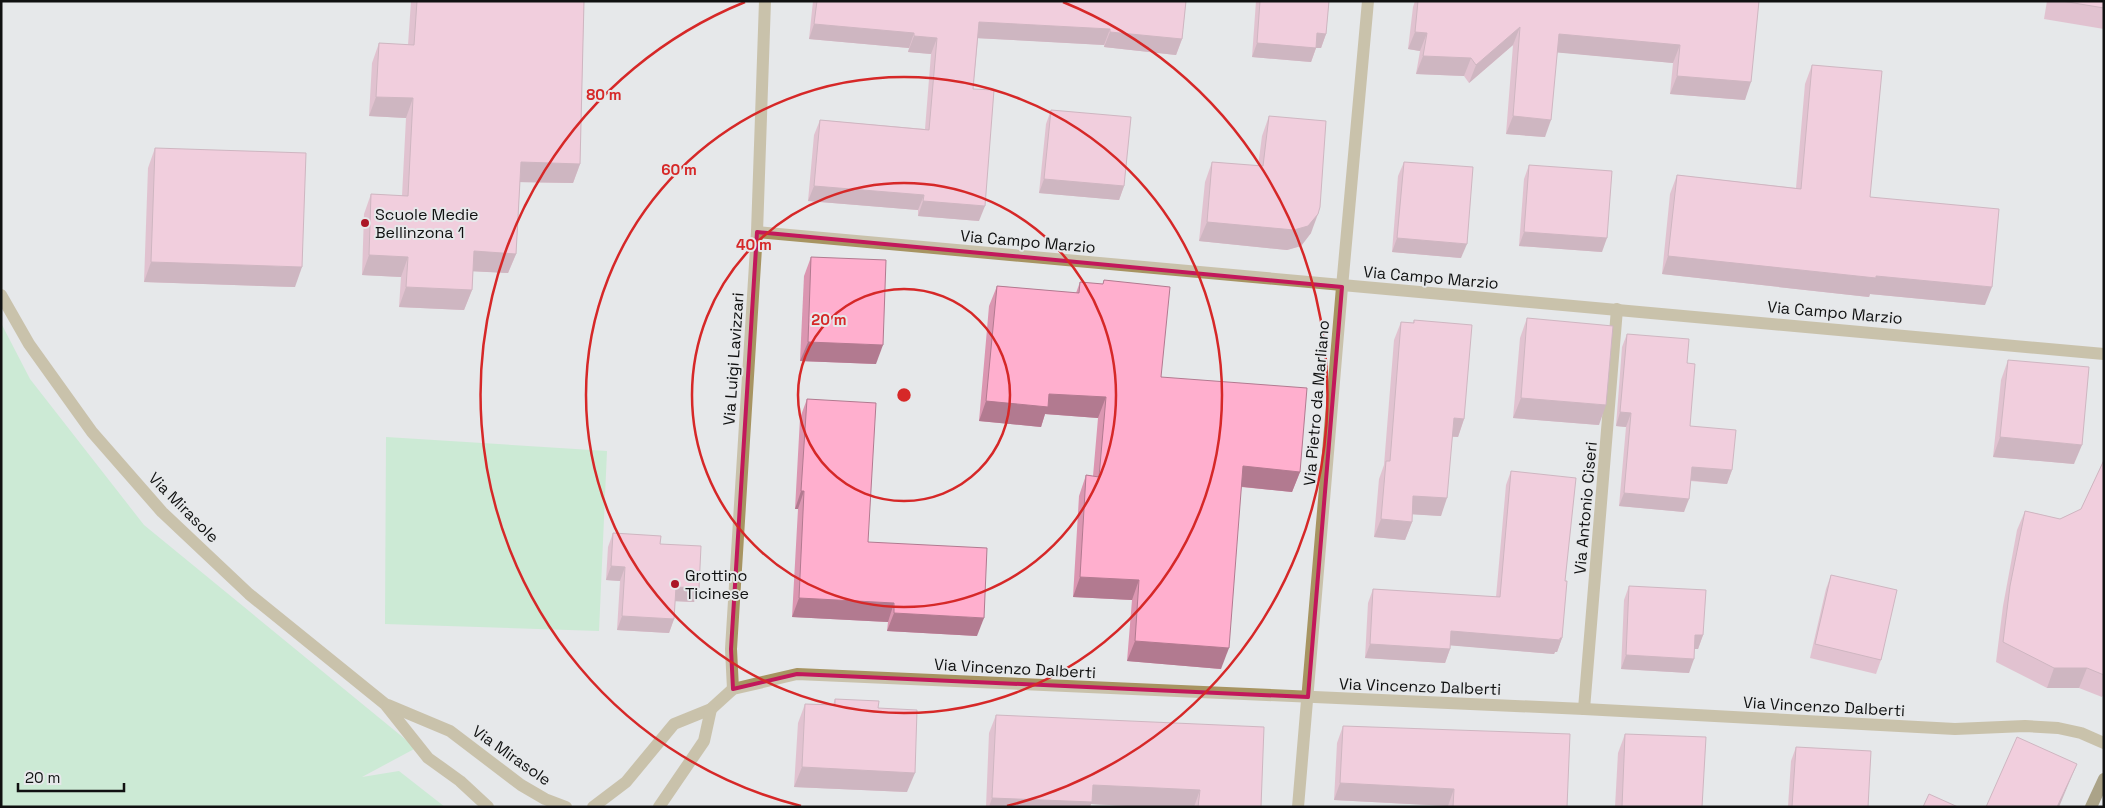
<svg xmlns="http://www.w3.org/2000/svg" width="2105" height="808" font-family="'Space Grotesk',sans-serif">
  <style>
    .green { fill: #adedbd }
    .lines { fill: none; stroke-linecap: round; stroke-linejoin: round }
    .street { stroke: #a79461; stroke-width: 12 }
    .primary { stroke: #645112; stroke-width: 12 }
    .wall { fill: #db96b1 }
    .shaded-wall { fill: #b27a90 }
    .building { fill: #ffafce; stroke: #b27a90 }
    .marked { fill: none; stroke: #c2185b; stroke-width: 4; stroke-linejoin: round }
    .ring { fill: none; stroke: #d62828; stroke-width: 2.5 }
    .poi-dot { fill: #ab1626; stroke: #e6e8ea; stroke-width: 2 }
    .labels { text-anchor: middle; stroke-width: 4; stroke-linejoin: round; paint-order: stroke }
    .poi-label { font-size: 16px; fill: #101111; stroke: #e6e8ea; text-anchor: start }
    .street-label { font-size: 16px; fill: #101111; stroke: #e6e8ea }
    .centre { fill: #d62828; stroke: #e6e8ea; stroke-width: 2.5 }
    .ring-label { font-size: 15px; text-anchor: middle; font-weight: bold; fill: #d62828; stroke: #e6e8ea; stroke-width: 4; stroke-linejoin: round; paint-order: stroke }
  </style>
  <rect width="100%" height="100%" fill="#e6e8ea"/>
  <g class="green">
    <path d="M1 323 30 379 144 525 416 748 362 777 399 771 445 807H1Z"/>
    <path d="M386 437 607 451 599 631 385 624Z"/>
  </g>
  <g class="lines">
    <g class="street">
      <path d="M757 232C1206 274 1655 312 2104 354"/>
      <path d="M1 295 29 344 92 432 162 512 249 594 385 704 428 758 460 781 488 807"/>
      <path d="M733 689 731 649 757 232 765 1"/>
      <path d="M388 705 450 731 521 785 545 799 566 807"/>
      <path d="M1584 709 1617 309"/>
      <path d="M593 807 626 782 674 724 711 709 733 689 797 674 1584 709 1955 729 2025 726 2058 728 2081 733 2104 743"/>
      <path d="M659 807 704 741 711 709"/>
      <path d="M1298 807 1342 287 1368 1"/>
    </g>
    <path class="primary" d="M2091 807 2104 779"/>
  </g>
  <g class="wall">
    <path d="M411 1H584L580 164 573 183 520 182 516 254 508 273 473 271 472 290 464 310 399 307 401 277 362 275 364 214 371 194 402 196 406 118 369 116 372 63 379 43 408 45Z"/>
    <path d="M813 1H1186L1182 39 1176 55 1104 47V45L978 38 973 89 979 221 918 216V210L808 201 814 135 820 120 925 129 931 54 908 52 909 48 809 39Z"/>
    <path d="M1256 1H1329L1326 34 1321 48H1316L1311 62 1252 57Z"/>
    <path d="M1415 1H1759L1745 100 1670 94 1673 63 1557 52 1545 137 1506 134 1513 45 1469 83 1464 76 1416 74 1420 51 1408 49 1413 7Z"/>
    <path d="M2047 1H2104V29L2044 19Z"/>
    <path d="M1812 65 1870 197 1985 305 1870 294 1869 297 1662 274 1670 194 1677 175 1796 188 1805 84Z"/>
    <path d="M1051 110 1124 186 1119 200 1039 193 1046 124Z"/>
    <path d="M1269 116 1311 233 1301 246 1287 250 1199 241 1205 182 1212 162 1258 166 1262 136Z"/>
    <path d="M155 148 295 287 144 282 148 168Z"/>
    <path d="M1404 162 1461 258 1392 252 1398 176Z"/>
    <path d="M1529 165 1602 252 1519 246 1524 179Z"/>
    <path d="M811 257 876 364 800 361 804 276Z"/>
    <path d="M1080 282 1161 377 1300 472 1292 492 1241 487 1221 669 1127 661 1132 600 1073 597 1079 496 1086 475 1093 476 1098 418 1045 414 1041 427 979 421 989 306 997 286 1076 293Z"/>
    <path d="M1527 318 1599 425 1513 418 1520 338Z"/>
    <path d="M1414 320 1464 419 1458 437H1452L1441 516 1412 514V522L1405 540 1374 537 1379 479 1384 465 1394 340 1401 322 1413 323Z"/>
    <path d="M1627 334 1687 363 1690 426 1732 470 1727 484 1690 481 1684 512 1619 506 1626 427 1616 426 1622 347Z"/>
    <path d="M2008 360 2074 464 1993 457 2001 380Z"/>
    <path d="M807 399 868 542 977 636 887 631 888 622 792 617 798 509H795L800 418Z"/>
    <path d="M2104 460V694L2102 697 2079 688H2047L1996 662 2003 606 2017 530 2025 511 2060 519 2081 509Z"/>
    <path d="M1511 471 1565 581 1562 638 1557 652H1555L1554 654 1450 645V649L1445 663 1365 658 1368 603 1373 589 1496 597 1506 485Z"/>
    <path d="M613 533 660 544 699 588 694 602 675 601 674 619 669 633 617 630 620 581 606 580 608 547Z"/>
    <path d="M1831 575 1881 660 1876 674 1810 658 1826 589Z"/>
    <path d="M1629 586 1703 635 1698 649H1694L1689 673 1621 669 1624 600Z"/>
    <path d="M835 699 878 708 907 792 794 787 798 723 805 704 833 705Z"/>
    <path d="M996 715 1261 807H1146L1091 804 1090 807H986L989 733Z"/>
    <path d="M1343 726 1567 807H1448V806L1334 800 1337 743Z"/>
    <path d="M1625 734 1702 807H1615L1618 753Z"/>
    <path d="M1796 747 1868 807H1788L1791 761Z"/>
  </g>
  <g class="shaded-wall">
    <path d="M979 22 1110 29 1104 45 974 38Z"/>
    <path d="M814 24 914 33 909 48 809 39Z"/>
    <path d="M1520 27 1513 45 1469 83 1476 65Z"/>
    <path d="M1110 32 1182 39 1176 55 1104 47Z"/>
    <path d="M1415 32 1427 33 1420 51 1408 49Z"/>
    <path d="M1317 33 1326 34 1321 48H1316L1311 62 1252 57 1257 43Z"/>
    <path d="M1559 34 1680 45 1673 63 1552 52Z"/>
    <path d="M914 36 937 38 931 54 908 52Z"/>
    <path d="M1423 56 1471 58 1464 76 1416 74Z"/>
    <path d="M1677 76 1751 82 1745 100 1670 94Z"/>
    <path d="M376 97 413 98 406 118 369 116Z"/>
    <path d="M1513 116 1551 120 1545 137 1506 134Z"/>
    <path d="M521 162 580 164 573 183 514 182Z"/>
    <path d="M1044 179 1124 186 1119 200 1039 193Z"/>
    <path d="M814 186 924 195 918 210 808 201Z"/>
    <path d="M923 201 985 206 979 221 918 216Z"/>
    <path d="M1318 214 1311 233 1301 246 1287 250 1199 241 1207 222Z"/>
    <path d="M1524 232 1607 238 1602 252 1519 246Z"/>
    <path d="M1397 238 1467 244 1461 258 1392 252Z"/>
    <path d="M474 251 516 254 508 273 466 271Z"/>
    <path d="M369 255 408 257 401 277 362 275Z"/>
    <path d="M1668 256 1876 276 1992 287 1985 305 1870 294 1869 297 1662 274Z"/>
    <path d="M151 262 302 267 295 287 144 282Z"/>
    <path d="M406 287 472 290 464 310 399 307Z"/>
    <path d="M808 342 883 345 876 364 800 361Z"/>
    <path d="M1049 394 1106 397 1098 418 1045 414 1041 427 979 421 986 401Z"/>
    <path d="M1521 398 1606 405 1599 425 1513 418Z"/>
    <path d="M1620 412 1631 413 1626 427 1616 426Z"/>
    <path d="M1454 418 1464 419 1458 437 1447 436Z"/>
    <path d="M2000 437 2082 445 2074 464 1993 457Z"/>
    <path d="M1243 466 1300 472 1292 492 1235 486Z"/>
    <path d="M1692 467 1732 470 1727 484 1687 480Z"/>
    <path d="M801 491H804L798 509H795Z"/>
    <path d="M1624 493 1689 499 1684 512 1619 506Z"/>
    <path d="M1413 496 1447 498 1441 516 1407 514Z"/>
    <path d="M1381 519 1412 522 1405 540 1374 537Z"/>
    <path d="M611 566 625 567 620 581 606 580Z"/>
    <path d="M1080 577 1139 580 1132 600 1073 597Z"/>
    <path d="M676 587 699 588 694 602 671 601Z"/>
    <path d="M799 598 894 603 888 622 792 617Z"/>
    <path d="M894 613 984 618 977 636 887 631Z"/>
    <path d="M622 616 674 619 669 633 617 630Z"/>
    <path d="M1451 631 1560 638H1562L1557 652H1555L1554 654 1446 645Z"/>
    <path d="M1695 635H1703L1698 649H1690Z"/>
    <path d="M1135 641 1229 648 1221 669 1127 661Z"/>
    <path d="M1370 644 1450 649 1445 663 1365 658Z"/>
    <path d="M1626 655 1694 659 1689 673 1621 669Z"/>
    <path d="M2054 668H2087L2079 688H2047Z"/>
    <path d="M2077 764 2069 783 2059 807H2057Z"/>
    <path d="M802 767 915 773 907 792 794 787Z"/>
    <path d="M1340 783 1454 789 1448 806 1334 800Z"/>
    <path d="M1093 785 1200 790 1194 807H1146L1091 804 1090 807H989L992 798Z"/>
  </g>
  <g class="building">
    <path d="M417 1H584L580 164 521 162 516 254 474 251 472 290 406 287 408 257 369 255 371 194 408 196 413 98 376 97 379 43 414 45Z"/>
    <path d="M817 1H1186L1182 39 1110 32V29L979 22 973 89 994 90 985 206 923 201 924 195 814 186 820 120 929 130 937 38 914 36V33L814 24Z"/>
    <path d="M1260 1H1329L1326 34 1317 33 1316 48 1257 43Z"/>
    <path d="M1418 1H1759L1751 82 1677 76 1680 45 1559 34 1551 120 1513 116 1520 27 1476 65 1471 58 1423 56 1427 33 1415 32Z"/>
    <path d="M2062 1H2104V8Z"/>
    <path d="M1812 65 1882 71 1870 197 1999 209 1992 287 1876 276V278L1668 256 1677 175 1801 189Z"/>
    <path d="M1051 110 1131 117 1124 186 1044 179Z"/>
    <path d="M1269 116 1326 121 1320 207 1318 214 1308 226 1294 230 1207 222 1212 162 1263 166Z"/>
    <path d="M155 148 306 153 302 267 151 262Z"/>
    <path d="M1404 162 1473 167 1467 244 1397 238Z"/>
    <path d="M1529 165 1612 171 1607 238 1524 232Z"/>
    <path d="M811 257 886 260 883 345 808 342Z"/>
    <path d="M1104 280 1170 287 1161 377 1307 388 1300 472 1243 466 1229 648 1135 641 1139 580 1080 577 1086 475 1099 477 1106 397 1049 394 1048 407 986 401 997 286 1079 293 1080 282 1103 284Z"/>
    <path d="M1527 318 1613 326 1606 405 1521 398Z"/>
    <path d="M1414 320 1472 325 1464 419 1454 418 1447 498 1413 496 1412 522 1381 519 1386 461H1390L1401 322 1414 323Z"/>
    <path d="M1627 334 1689 339 1687 363 1695 364 1690 426 1736 430 1732 470 1692 467 1689 499 1624 493 1631 413 1620 412Z"/>
    <path d="M2008 360 2089 367 2082 445 2000 437Z"/>
    <path d="M807 399 876 403 868 542 987 548 984 618 894 613V603L799 598 804 491H801Z"/>
    <path d="M2104 460V675L2087 668H2054L2003 642 2010 586 2025 511 2060 519 2081 509Z"/>
    <path d="M1511 471 1576 478 1565 581H1567L1562 638H1560V640L1451 631 1450 649 1370 644 1373 589 1500 597Z"/>
    <path d="M613 533 661 536 660 544 701 546 699 588 676 587 674 619 622 616 625 567 611 566Z"/>
    <path d="M1831 575 1897 590 1881 660 1815 644Z"/>
    <path d="M1629 586 1706 590 1703 635H1695L1694 659 1626 655Z"/>
    <path d="M835 699 879 701 878 708 917 710 915 773 802 767 805 704 835 705Z"/>
    <path d="M996 715 1264 727 1261 807H1198L1200 790 1093 785 1092 802 992 798Z"/>
    <path d="M1343 726 1570 734 1567 807H1453L1454 789 1340 783Z"/>
    <path d="M1625 734 1706 737 1702 807H1622Z"/>
    <path d="M2017 737 2077 764 2057 807H1986Z"/>
    <path d="M1796 747 1871 751 1868 807H1792Z"/>
    <path d="M1929 794 1958 807H1923Z"/>
  </g>
  <path d="M0 0H2105V808H0ZM757 232 1342 287 1308 697 797 674 733 689 731 649Z" fill="#e6e8ea" fill-opacity=".55" fill-rule="evenodd"/>
  <path class="marked" d="M757 232 1342 287 1308 697 797 674 733 689 731 649Z"/>
  <g class="ring">
    <circle cx="904" cy="395" r="106"/>
    <circle cx="904" cy="395" r="212"/>
    <circle cx="904" cy="395" r="318"/>
    <path d="M801 806A424 424 0 0 1 745 2M1063 2A424 424 0 0 1 1007 806"/>
  </g>
  <g class="poi-dot">
    <circle cx="365" cy="223" r="5"/>
    <circle cx="675" cy="584" r="5"/>
  </g>
  <g class="labels">
    <g class="poi-label">
      <text x="375" y="220">Scuole Medie<tspan x="375" dy="18">Bellinzona 1</tspan></text>
      <text x="685" y="581">Grottino<tspan x="685" dy="18">Ticinese</tspan></text>
    </g>
    <g class="street-label">
      <text transform="translate(1028 241) rotate(5)" y="6">Via Campo Marzio</text>
      <text transform="translate(1431 277) rotate(5)" y="6">Via Campo Marzio</text>
      <text transform="translate(1835 312) rotate(5)" y="6">Via Campo Marzio</text>
      <text transform="translate(733 359) rotate(-86)" y="6">Via Luigi Lavizzari</text>
      <text transform="translate(1316 403) rotate(-85)" y="6">Via Pietro da Marliano</text>
      <text transform="translate(184 507) rotate(45)" y="6">Via Mirasole</text>
      <text transform="translate(1585 508) rotate(-85)" y="6">Via Antonio Ciseri</text>
      <text transform="translate(1015 668) rotate(3)" y="6">Via Vincenzo Dalberti</text>
      <text transform="translate(1420 686) rotate(2)" y="6">Via Vincenzo Dalberti</text>
      <text transform="translate(1824 706) rotate(3)" y="6">Via Vincenzo Dalberti</text>
      <text transform="translate(512 755) rotate(35)" y="6">Via Mirasole</text>
    </g>
  </g>
  <circle cx="904" cy="395" r="8" class="centre"/>
  <g class="ring-label">
    <text x="604" y="100">80 m</text>
    <text x="679" y="175">60 m</text>
    <text x="754" y="250">40 m</text>
    <text x="829" y="325">20 m</text>
  </g>
  <rect width="2105" height="808" fill="none" stroke="#101111" stroke-width="5"/>
  <path d="M18 783v8h106v-8" fill="none" stroke="#101111" stroke-width="2.5"/>
  <text x="25" y="783" font-size="15" fill="#101111" stroke="#e6e8ea" stroke-width="4" paint-order="stroke">20 m</text>
</svg>
